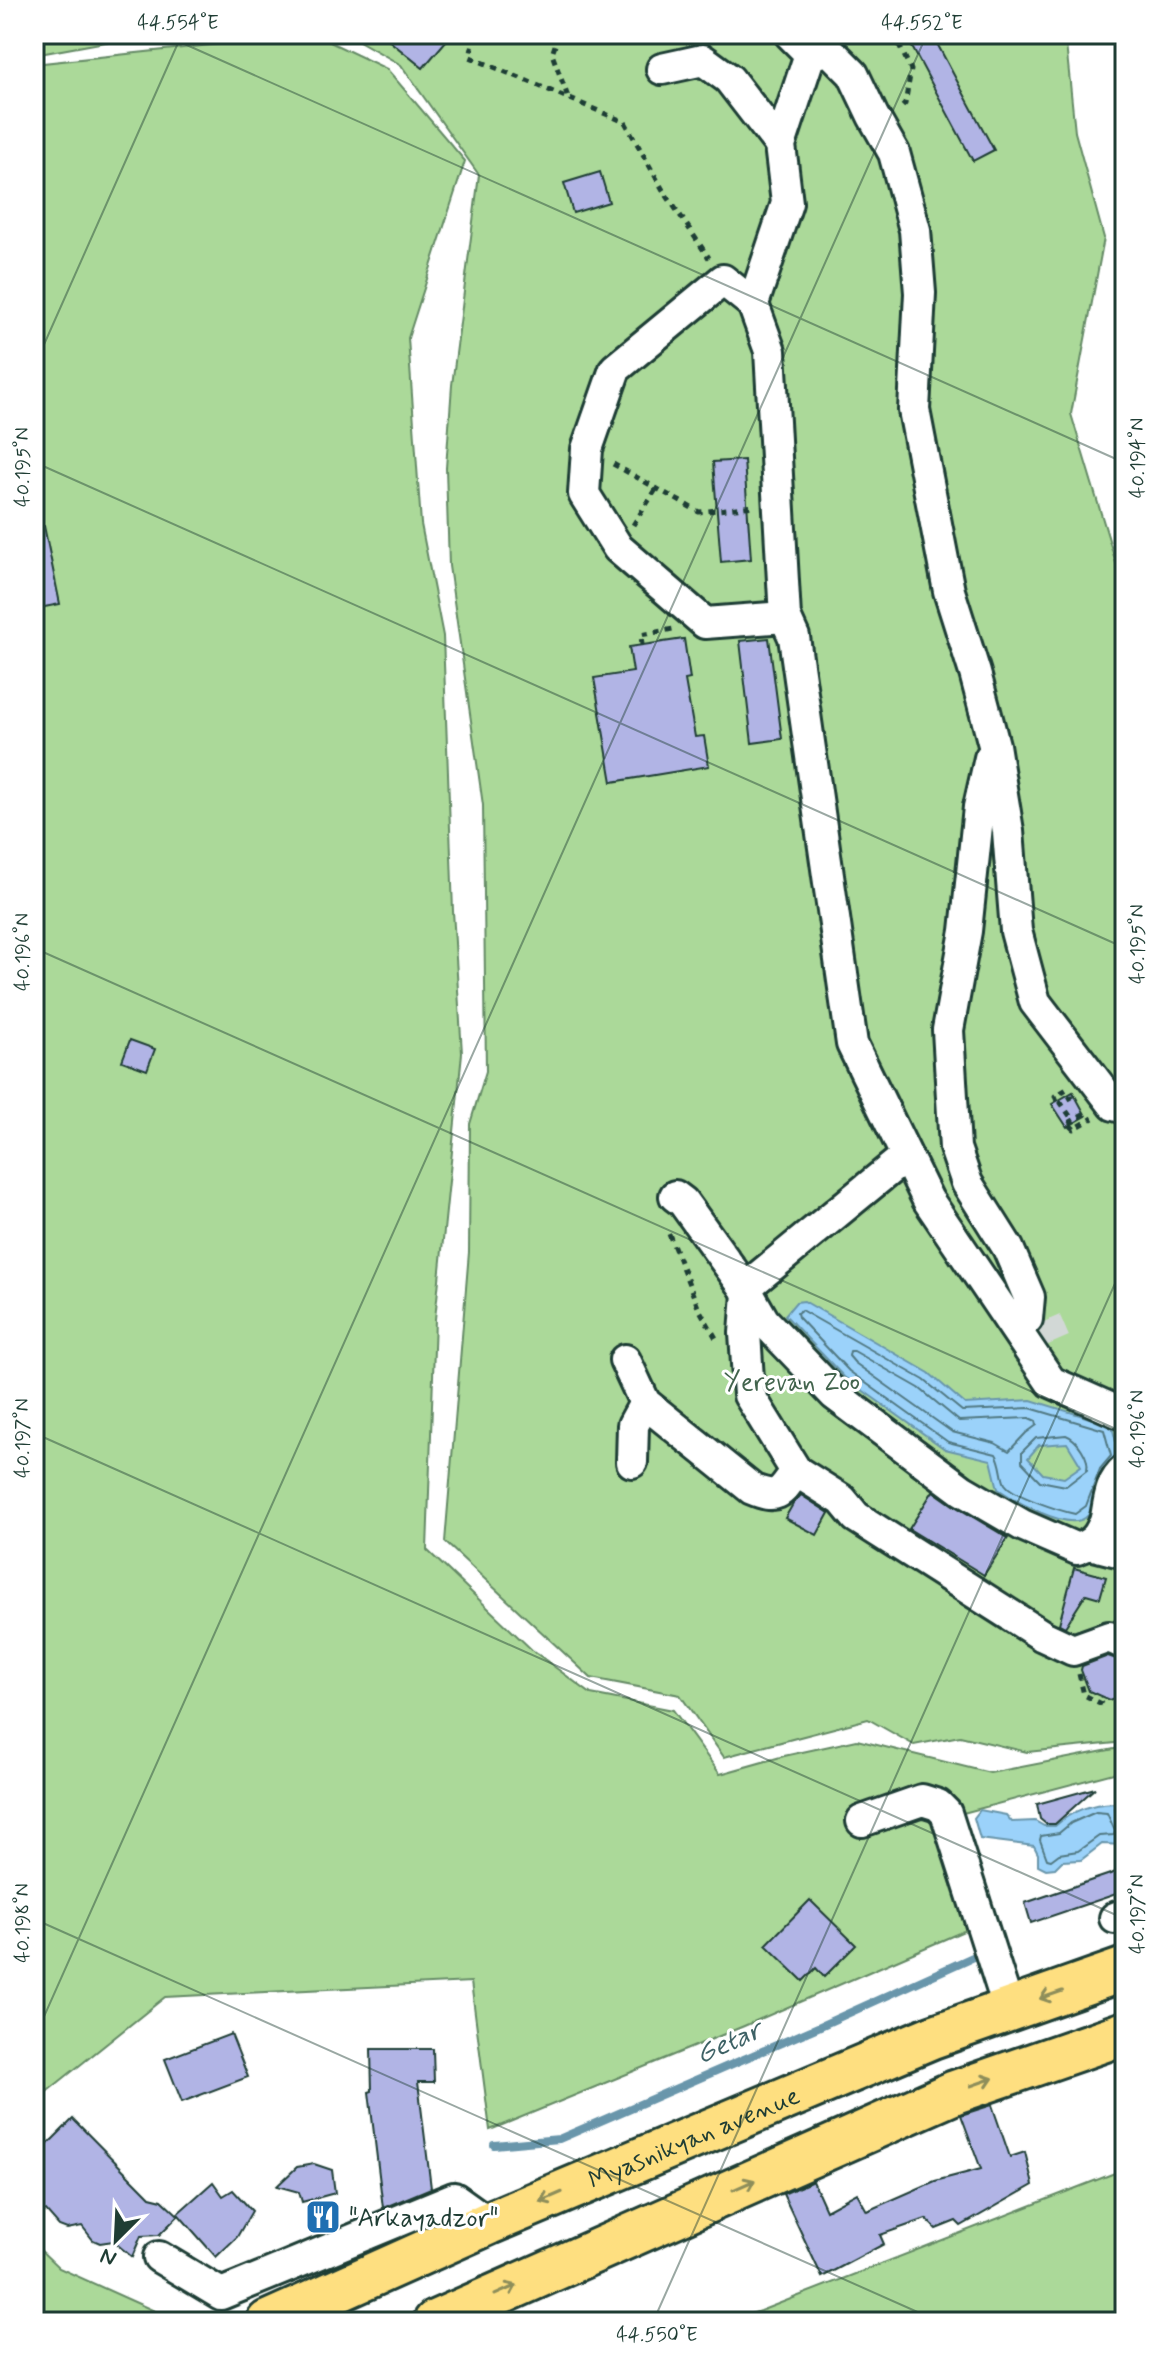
<svg xmlns="http://www.w3.org/2000/svg" width="1159" height="2356" font-family="Mynerve,sans-serif">
  <style>
    .green { fill: #abd999; stroke: #658b66; stroke-width: 2 }
    .water { fill: #9bd2fa; stroke: #6996ab; stroke-width: 2; fill-rule: evenodd }
    .lines { fill: none; stroke-linecap: round; stroke-linejoin: round }
    .shore { stroke: #517983; stroke-width: 2 }
    .stream { stroke: #6996ab; stroke-width: 8 }
    .building { fill: #b1b4e5; stroke: #1f3d34; stroke-width: 2 }
    .minor-tunnel { stroke: #d2d8d6; stroke-width: 30; stroke-dasharray: 30 15; stroke-linecap: butt }
    .minor-casing { stroke: #1f3d34; stroke-width: 36 }
    .highway-casing { stroke: #1f3d34; stroke-width: 48 }
    .path { stroke: #1f3d34; stroke-width: 5; stroke-dasharray: 6 6; stroke-linecap: butt }
    .minor { stroke: #fff; stroke-width: 30 }
    .highway { stroke: #fedf80; stroke-width: 42 }
    .oneway { stroke: #8e8e5a }
    .ticks { fill: none; stroke: #1f3d34; stroke-width: 2; stroke-opacity: 0.45 }
    .labels { text-anchor: middle; stroke-width: 6; stroke-linejoin: round; paint-order: stroke }
    .park-label { font-size: 26px; fill: #42644d; stroke: #fff }
    .street-label { font-size: 26px; fill: #1f3d34; stroke: #fff }
    .poi-label { font-size: 26px; fill: #1f3d34; stroke: #fff; text-anchor: start }
    .water-label { font-size: 28px; font-style: italic; fill: #3e6266; stroke: #fff }
    .neatline { fill: none; stroke: #1f3d34; stroke-width: 3 }
    .ticks-label { font-size: 20px; text-anchor: middle; fill: #1f3d34 }
  </style>
  <rect width="100%" height="100%" fill="#fff"/>
  <filter id="ink" filterUnits="userSpaceOnUse"><feTurbulence type="fractalNoise" baseFrequency=".0125" numOctaves="2"/><feDisplacementMap in="SourceGraphic" scale="16" xChannelSelector="R" yChannelSelector="G"/><feConvolveMatrix kernelMatrix="1 2 1 2 8 2 1 2 1" color-interpolation-filters="sRGB"/></filter>
  <g filter="url(#ink)">
    <g class="green">
      <path d="M34 34H149L34 55Z"/>
      <path d="M313 34 387 69 465 161 408 338 421 524 443 636 453 911 462 1053 435 1319 427 1550 532 1650 591 1694 673 1710 720 1774 784 1756 857 1740 990 1773 1125 1747V1770L963 1813 966 1930 744 2026 490 2130 471 1982 165 1997 34 2102V64Z"/>
      <path d="M347 34H1065L1075 132 1104 238 1071 414 1125 593V1742L1027 1752 960 1736 914 1745 868 1719 724 1757 680 1695 591 1678 445 1542 469 1252 470 1124 486 1071 483 805 449 566 446 468 452 385 479 175 401 65Z"/>
      <path d="M1125 2169V2322H727L760 2311Z"/>
      <path d="M34 2244 59 2268 179 2322H34Z"/>
    </g>
    <g class="water">
      <path d="M804 1301 929 1373 965 1404 1031 1400 1099 1421 1110 1418 1120 1458C1112 1474 1098 1509 1085 1518 1066 1531 1014 1500 998 1489L991 1460 945 1449 844 1377 785 1315 796 1302ZM1067 1443 1081 1466 1064 1478 1043 1474 1028 1458 1039 1445Z"/>
      <path d="M1114 1803C1116 1813 1116 1822 1125 1828V1845L1102 1844 1081 1860 1062 1861 1055 1868 1046 1869 1038 1865V1854L1034 1846 980 1839 974 1818 980 1810 1006 1815 1012 1822 1035 1821 1044 1826H1055C1073 1810 1090 1804 1114 1803Z"/>
    </g>
    <g class="lines">
      <g class="shore">
        <path d="M801 1310 924 1380 962 1411 1030 1408 1104 1430 1111 1456 1100 1469 1086 1506 1075 1514C1061 1511 1013 1496 1005 1484 1001 1477 1002 1463 996 1454L948 1442 849 1371 798 1317 797 1313Z"/>
        <path d="M850 1351H854L919 1388 959 1421 1029 1418 1036 1421 1037 1425 1026 1433 1009 1451 995 1443 952 1432 855 1363 849 1356Z"/>
        <path d="M1066 1435C1077 1439 1090 1458 1087 1470L1066 1486 1040 1481 1022 1462V1452L1036 1438Z"/>
        <path d="M1096 1812 1107 1813 1115 1831 1114 1835 1099 1836 1078 1851 1059 1854 1051 1860 1047 1859 1040 1840 1041 1836 1059 1833 1071 1823Z"/>
      </g>
      <path class="stream" d="M494 2145 559 2139 818 2027 975 1956"/>
    </g>
    <g class="building">
      <path d="M381 34H452L423 68Z"/>
      <path d="M933 36 994 150 973 161 912 47Z"/>
      <path d="M600 172 609 202 573 213 564 183Z"/>
      <path d="M744 460 751 559 721 562 713 462Z"/>
      <path d="M44 526 60 604 34 609V527Z"/>
      <path d="M769 638 782 739 752 743 740 641Z"/>
      <path d="M684 639 690 679 685 680 695 737 704 736 709 766 612 782 594 678 633 672 629 647Z"/>
      <path d="M130 1040 155 1049 147 1070 122 1061Z"/>
      <path d="M1073 1092 1086 1116 1067 1127 1052 1104Z"/>
      <path d="M933 1491 953 1505 1008 1538 984 1575 909 1529Z"/>
      <path d="M801 1495 829 1513 817 1535 785 1518 793 1504Z"/>
      <path d="M1074 1568 1106 1577 1100 1598 1086 1594 1065 1627 1059 1624Z"/>
      <path d="M1108 1656 1125 1662V1694L1109 1700 1089 1691 1081 1670 1082 1666Z"/>
      <path d="M1095 1788 1055 1824H1046L1040 1819 1037 1804Z"/>
      <path d="M1125 1869V1891L1031 1923 1025 1903Z"/>
      <path d="M810 1900 856 1945 824 1977 816 1968 803 1981 766 1945Z"/>
      <path d="M231 2034 248 2077 182 2102 165 2059Z"/>
      <path d="M371 2049H433L434 2082H418L431 2188 383 2208 369 2092 372 2091Z"/>
      <path d="M992 2105 1010 2157 1025 2152 1033 2185 961 2226 956 2221 936 2229 926 2219 880 2235 884 2244 822 2277 783 2194 813 2181 826 2210 857 2193 867 2211 935 2181 981 2169 961 2115Z"/>
      <path d="M73 2119 150 2197 162 2200 177 2214 213 2182 223 2196 233 2190 252 2211 237 2237 216 2257 179 2215 159 2235 141 2236 132 2257 113 2241 100 2243 93 2240 82 2226 67 2229 59 2226 46 2211 34 2214V2158Z"/>
      <path d="M314 2164 332 2170 335 2193 302 2202 299 2192 277 2186 297 2167Z"/>
    </g>
    <g class="lines">
      <path class="minor-tunnel" d="M1046 1321 1055 1342"/>
      <defs>
        <g id="minor">
          <path d="M790 34 810 54 780 145 787 203 753 304 770 351 785 617 794 637 852 1044 928 1200 1051 1382 1125 1415"/>
          <path d="M810 54 829 50 853 74 873 116 894 153 915 230 920 293 914 410 949 591 975 673 994 745 1008 831 1016 931 1035 1002 1114 1105 1125 1108"/>
          <path d="M662 69 703 60 729 79 780 145"/>
          <path d="M753 304 723 280 615 369 587 449 584 494 618 548 705 623 785 617"/>
          <path d="M990 758 979 807 966 931 948 1030 955 1148 967 1183 1008 1248 1029 1297 1027 1319"/>
          <path d="M906 1156 745 1288 764 1321 835 1395 962 1490 1022 1525 1077 1549C1095 1543 1100 1535 1106 1518L1124 1516"/>
          <path d="M675 1196 683 1202 745 1288"/>
          <path d="M748 1293 745 1333 749 1395 796 1471 842 1500 856 1517 1043 1636 1073 1650 1109 1637 1125 1644"/>
          <path d="M625 1360 645 1403 752 1489C778 1500 781 1493 796 1471"/>
          <path d="M632 1462 633 1425 645 1403"/>
          <path d="M1106 1518C1109 1501 1110 1482 1125 1470"/>
          <path d="M1090 1544 1125 1553"/>
          <path d="M862 1821 922 1800 938 1805 946 1813 1009 2010"/>
          <path d="M1115 1918 1125 1914"/>
          <path d="M159 2257 221 2294 454 2198 489 2223"/>
        </g>
        <g id="highway">
          <path id="s1" d="M268 2322 489 2223 932 2037 1125 1969"/>
          <path d="M435 2322 955 2092 1125 2033"/>
        </g>
      </defs>
      <use href="#minor" class="minor-casing"/>
      <use href="#highway" class="highway-casing"/>
      <g class="path">
        <path d="M475 34 470 57 625 122 663 190 709 258"/>
        <path d="M559 34 552 54 568 97"/>
        <path d="M894 34 911 70 905 104 899 110"/>
        <path d="M613 464 699 512 754 506"/>
        <path d="M633 525 657 488"/>
        <path d="M642 645 641 635 673 629"/>
        <path d="M1057 1101 1055 1096 1067 1089"/>
        <path d="M1070 1116 1061 1103 1072 1097 1073 1099"/>
        <path d="M1069 1123 1082 1115 1078 1108"/>
        <path d="M1070 1125 1074 1129 1093 1118"/>
        <path d="M669 1234 698 1307 716 1338"/>
        <path d="M1079 1674 1084 1695 1106 1706"/>
      </g>
      <use href="#minor" class="minor"/>
      <use href="#highway" class="highway"/>
    </g>
    <defs><path id="oneway-shaft" d="M-6 0H5M1.5-3L5.5 0L1.5 3" fill="none" stroke-width="1.6" stroke-linecap="round" stroke-linejoin="round" transform="scale(2)"/></defs>
    <g class="oneway">
      <use href="#oneway-shaft" transform="translate(1051 1995) rotate(161)"/>
      <use href="#oneway-shaft" transform="translate(982 2082) rotate(-19)"/>
      <use href="#oneway-shaft" transform="translate(744 2185) rotate(-24)"/>
      <use href="#oneway-shaft" transform="translate(551 2197) rotate(157)"/>
      <use href="#oneway-shaft" transform="translate(506 2290) rotate(-24)"/>
    </g>
  </g>
  <path class="ticks" d="M162 34 1125 463M34 367 182 34M34 462 1125 948M34 948 1125 1433M34 1433 1125 1919M34 1919 940 2322M34 2039 927 34M653 2322 1125 1261"/>
  <defs>
    <symbol id="restaurant-square" viewBox="-11 -11 22 22"><rect x="-9" y="-9" width="18" height="18" rx="4" fill="#1f6fb2" stroke="#fff"/><path d="M-5-6h1v4h1v-4h1v4h1v-4h1v5L-1.5 .5V6h-2V.5L-5-1ZM5-6V6H3V1.5H1.5Q1.5-4 5-6Z" fill="#fff"/></symbol>
  </defs>
  <g fill-rule="evenodd">
    <use href="#restaurant-square" x="303" y="2197" width="40" height="40"/>
  </g>
  <g class="labels">
    <g class="park-label">
      <text x="792" y="1390">Yerevan Zoo</text>
    </g>
    <g class="street-label">
      <text dy="9" stroke="none"><textPath href="#s1" startOffset="464">Myasnikyan avenue</textPath></text>
    </g>
    <g class="poi-label">
      <text x="349" y="2226">"Arkayadzor"</text>
    </g>
    <g class="water-label">
      <text transform="translate(728 2041) rotate(-24)" y="10">Getar</text>
    </g>
  </g>
  <rect width="1159" height="2356" fill="none" stroke="#fff" stroke-width="88"/>
  <g transform="translate(116 2240) rotate(204)" stroke="#ffffff" stroke-width="6" paint-order="stroke">
  <path d="M0-6L14 30L0 20L-14 30Z" fill="#1f3d34"/>
  <text y="-12" font-size="22" font-weight="bold" text-anchor="middle" fill="#1f3d34">N</text>
  </g>
  <rect x="44" y="44" width="1071" height="2268" class="neatline"/>
  <g class="ticks-label">
    <text x="178" y="29">44.554°E</text>
    <text x="922" y="29">44.552°E</text>
    <text transform="translate(1137 458) rotate(-90)" y="7">40.194°N</text>
    <text transform="translate(22 467) rotate(-90)" y="7">40.195°N</text>
    <text transform="translate(1137 944) rotate(-90)" y="7">40.195°N</text>
    <text transform="translate(22 952) rotate(-90)" y="7">40.196°N</text>
    <text transform="translate(1137 1429) rotate(-90)" y="7">40.196°N</text>
    <text transform="translate(22 1438) rotate(-90)" y="7">40.197°N</text>
    <text transform="translate(1137 1914) rotate(-90)" y="7">40.197°N</text>
    <text transform="translate(22 1923) rotate(-90)" y="7">40.198°N</text>
    <text x="657" y="2341">44.550°E</text>
  </g>
</svg>
